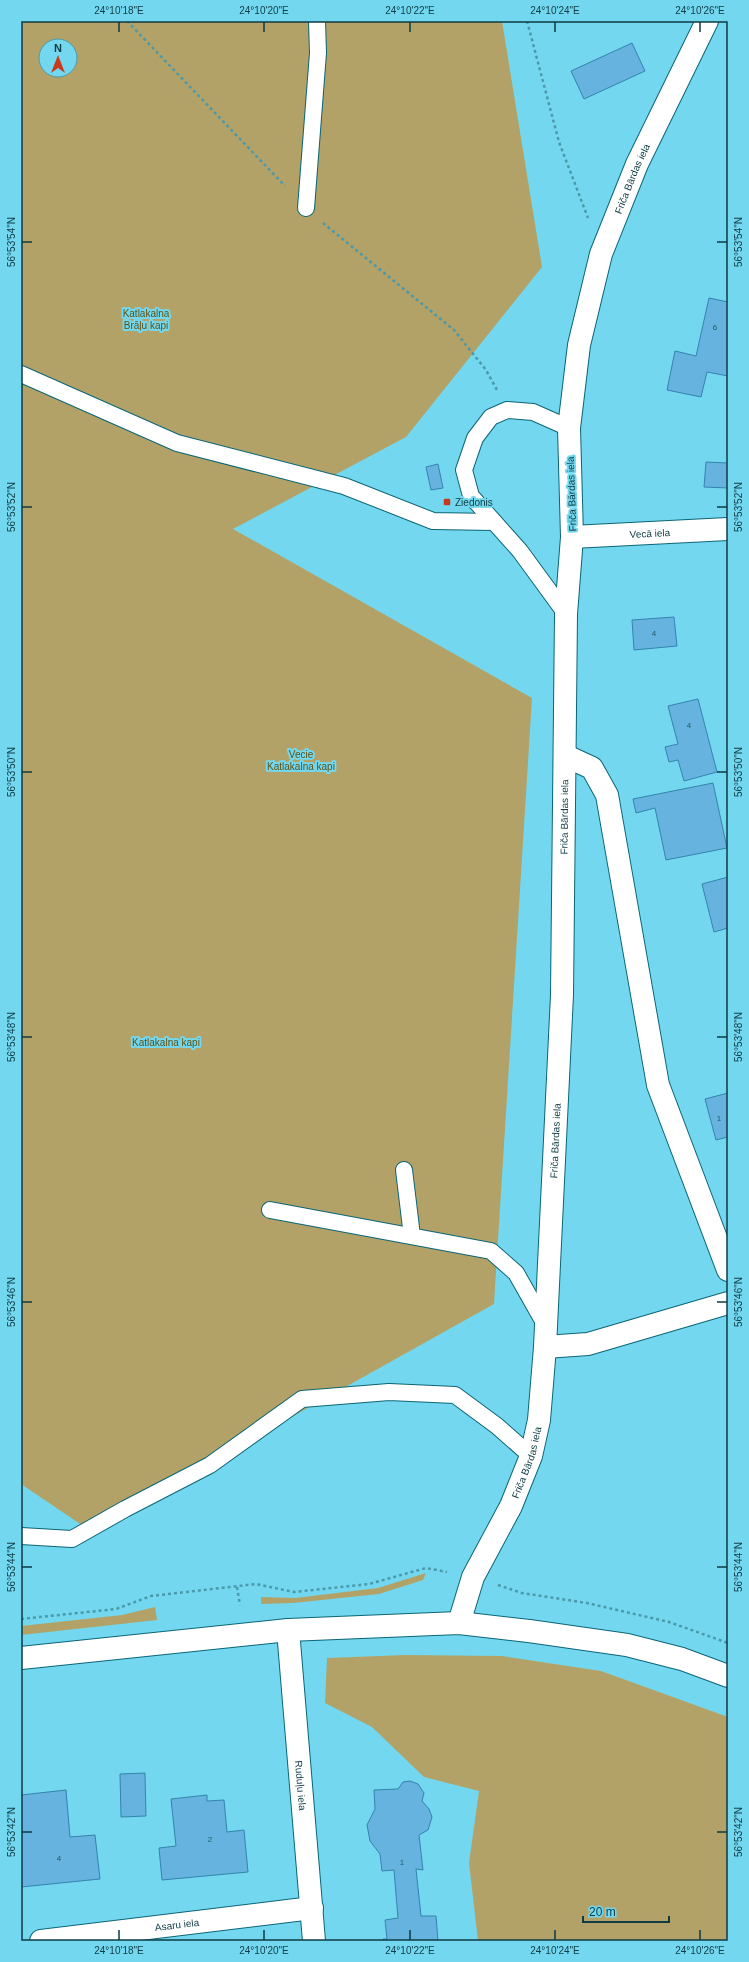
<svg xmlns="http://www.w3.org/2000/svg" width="749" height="1962" font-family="Helvetica,sans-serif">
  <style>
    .green { fill: #b2a267; fill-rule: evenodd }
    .building { fill: #65b3de; stroke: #3384ad }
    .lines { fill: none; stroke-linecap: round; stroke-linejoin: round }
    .service-casing { stroke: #0b6576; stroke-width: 18 }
    .minor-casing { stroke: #0b6576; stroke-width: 24 }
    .secondary-casing { stroke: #0b6576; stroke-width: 24 }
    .path { stroke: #4b99ab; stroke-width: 2.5; stroke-dasharray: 3 3; stroke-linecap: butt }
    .service { stroke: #fff; stroke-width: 16 }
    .minor { stroke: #fff; stroke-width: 22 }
    .secondary { stroke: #fff; stroke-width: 22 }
    .ticks { fill: none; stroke: #0e3b44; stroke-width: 1.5 }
    .poi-dot { fill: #c63c1b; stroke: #73d8ef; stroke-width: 1.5 }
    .labels { text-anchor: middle; stroke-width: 4; stroke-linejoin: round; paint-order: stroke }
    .number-label { font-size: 8px; fill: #24596a }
    .street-label { font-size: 10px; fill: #0e3b44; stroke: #73d8ef }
    .park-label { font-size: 10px; fill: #5f5011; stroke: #73d8ef }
    .poi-label { font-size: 10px; fill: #0e3b44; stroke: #73d8ef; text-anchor: start }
    .neatline { fill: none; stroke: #0e3b44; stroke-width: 1.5 }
    .ticks-label { font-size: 10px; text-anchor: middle; fill: #0e3b44 }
  </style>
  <rect width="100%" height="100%" fill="#73d8ef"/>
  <g class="green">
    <path d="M21 21H502L542 267 406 437 233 529 532 698 494 1304 89 1530 21 1484ZM46 46H70V70H46Z"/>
    <path d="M426 1573 423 1580 379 1594 293 1603 261 1604V1597L295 1598 378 1588Z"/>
    <path d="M155 1607 157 1620 21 1635V1626L122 1615Z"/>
    <path d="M405 1655 502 1656 601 1671 728 1717V1941H478L469 1863 479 1791 424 1777 372 1727 325 1703 327 1658Z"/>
  </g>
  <g class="building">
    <path d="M632 43 645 71 584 99 571 71Z"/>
    <path d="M709 298 728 302V376L707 372 701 397 667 390 675 351 696 356Z"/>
    <path d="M706 462 728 463V488L704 487Z"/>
    <path d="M438 464 443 488 431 490 426 467Z"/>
    <path d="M674 617 677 646 634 650 632 620Z"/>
    <path d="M698 699 717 772 684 781 678 760 669 762 665 747 678 744 668 706Z"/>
    <path d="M713 783 727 848 666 860 655 808 636 813 633 799Z"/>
    <path d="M728 877V928L714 932 702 884Z"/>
    <path d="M728 1093V1137L716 1140 705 1099Z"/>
    <path d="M145 1773 146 1816 121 1817 120 1774Z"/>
    <path d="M410 1781 418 1784 424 1793 422 1801 429 1809 432 1817 428 1830 419 1835 423 1870 416 1869 421 1916H436L438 1941H383V1939H387L385 1920 398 1918 394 1870 382 1871 380 1854 370 1841 367 1825 375 1809 374 1790 398 1789 403 1782Z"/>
    <path d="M66 1790 70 1837 95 1835 100 1879 21 1887V1795Z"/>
    <path d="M207 1795V1801L224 1800 227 1832 244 1830 248 1872 162 1880 159 1848 176 1846 171 1799Z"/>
  </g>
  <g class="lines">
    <defs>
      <g id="service">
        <path d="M306 208 318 53 317 21"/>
        <path d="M21 374 177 443 344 486 433 521 494 522"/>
        <path d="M566 614 520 551 471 496 464 470 475 438 491 417 507 410 533 412 569 428"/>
        <path d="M404 1170 412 1236"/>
        <path d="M270 1210 491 1251 516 1273 546 1326"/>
        <path d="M21 1536 72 1539 125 1509 210 1465 302 1399 389 1392 455 1395 497 1426 531 1456"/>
      </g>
      <g id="minor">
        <path id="s1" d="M572 537 728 529"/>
        <path d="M566 756 592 768 607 795 658 1085 728 1270"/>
        <path d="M545 1347 588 1344 728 1303"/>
        <path id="s2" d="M459 1623 473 1577 511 1506 531 1456 539 1420 545 1347 562 995 566 614 572 537 569 428 579 345 601 254 637 164 707 21"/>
        <path id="s3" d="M288 1630 314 1941"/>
        <path id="s4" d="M41 1941 312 1908"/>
      </g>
      <path id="secondary" d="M21 1658 288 1630 459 1623 529 1631 627 1645 682 1659 728 1676"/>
    </defs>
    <use href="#service" class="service-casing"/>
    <use href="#minor" class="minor-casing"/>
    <use href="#secondary" class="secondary-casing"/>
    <g class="path">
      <path d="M127 21 285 186"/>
      <path d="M527 21 559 142 588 218"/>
      <path d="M323 223 454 330 486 370 497 390"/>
      <path d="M498 1585 522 1593 587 1603 669 1622 728 1643"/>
      <path d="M237 1587 240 1605"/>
      <path d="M21 1619 116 1609 151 1596 256 1584 294 1592 369 1584 426 1568 447 1572"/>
    </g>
    <use href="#service" class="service"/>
    <use href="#minor" class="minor"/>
    <use href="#secondary" class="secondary"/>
  </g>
  <path class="ticks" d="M119 22V32M264 22V32M410 22V32M555 22V32M700 22V32M22 242H32M717 242H727M22 507H32M717 507H727M22 772H32M717 772H727M22 1037H32M717 1037H727M22 1302H32M717 1302H727M22 1567H32M717 1567H727M22 1832H32M717 1832H727M119 1930V1940M264 1930V1940M410 1930V1940M555 1930V1940M700 1930V1940"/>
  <rect class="poi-dot" x="443" y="498" width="8" height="8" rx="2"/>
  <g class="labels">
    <g class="number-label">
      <text x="715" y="330">6</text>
      <text x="654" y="636">4</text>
      <text x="689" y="728">4</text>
      <text x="719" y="1121">1</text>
      <text x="210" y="1842">2</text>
      <text x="59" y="1861">4</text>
      <text x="402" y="1865">1</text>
    </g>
    <g class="street-label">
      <text dy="4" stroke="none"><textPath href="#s2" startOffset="1471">Friča Bārdas iela</textPath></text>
      <text transform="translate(571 494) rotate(-92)" y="4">Friča Bārdas iela</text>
      <text dy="4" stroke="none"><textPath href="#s1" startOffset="78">Vecā iela</textPath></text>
      <text dy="4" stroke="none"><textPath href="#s2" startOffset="823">Friča Bārdas iela</textPath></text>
      <text dy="4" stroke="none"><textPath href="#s2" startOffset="499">Friča Bārdas iela</textPath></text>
      <text dy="4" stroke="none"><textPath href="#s2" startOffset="175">Friča Bārdas iela</textPath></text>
      <text dy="4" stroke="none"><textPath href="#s3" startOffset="156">Ruduļu iela</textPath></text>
      <text dy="4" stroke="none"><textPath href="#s4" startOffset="137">Asaru iela</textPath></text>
    </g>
    <g class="park-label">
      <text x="146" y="317">Katlakalna<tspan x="146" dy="12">Brāļu kapi</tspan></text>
      <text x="301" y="758">Vecie<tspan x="301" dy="12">Katlakalna kapi</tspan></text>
      <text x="166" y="1046">Katlakalna kapi</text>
    </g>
    <g class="poi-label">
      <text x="455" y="506">Ziedonis</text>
    </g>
  </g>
  <rect width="749" height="1962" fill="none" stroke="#73d8ef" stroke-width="44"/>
  <g transform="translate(58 58)"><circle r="19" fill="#73d8ef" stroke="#4b99ab"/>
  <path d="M0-3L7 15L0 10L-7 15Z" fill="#c63c1b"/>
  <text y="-6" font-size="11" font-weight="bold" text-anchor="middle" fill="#0e3b44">N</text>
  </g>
  <path d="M583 1916v6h86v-6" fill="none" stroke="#0e3b44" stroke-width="2"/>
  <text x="589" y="1916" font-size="12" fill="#0e3b44" stroke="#73d8ef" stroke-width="3" paint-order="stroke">20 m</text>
  <rect x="22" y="22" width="705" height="1918" class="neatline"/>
  <g class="ticks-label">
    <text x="119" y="14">24°10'18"E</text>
    <text x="264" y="14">24°10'20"E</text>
    <text x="410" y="14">24°10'22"E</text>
    <text x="555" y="14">24°10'24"E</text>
    <text x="700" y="14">24°10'26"E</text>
    <text transform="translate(11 242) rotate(-90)" y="4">56°53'54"N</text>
    <text transform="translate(738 242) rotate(-90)" y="4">56°53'54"N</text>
    <text transform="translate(11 507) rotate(-90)" y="4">56°53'52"N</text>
    <text transform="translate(738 507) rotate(-90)" y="4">56°53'52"N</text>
    <text transform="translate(11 772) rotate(-90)" y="4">56°53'50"N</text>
    <text transform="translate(738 772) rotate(-90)" y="4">56°53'50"N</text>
    <text transform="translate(11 1037) rotate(-90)" y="4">56°53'48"N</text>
    <text transform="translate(738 1037) rotate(-90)" y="4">56°53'48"N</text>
    <text transform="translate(11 1302) rotate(-90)" y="4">56°53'46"N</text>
    <text transform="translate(738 1302) rotate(-90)" y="4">56°53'46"N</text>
    <text transform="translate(11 1567) rotate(-90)" y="4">56°53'44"N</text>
    <text transform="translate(738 1567) rotate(-90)" y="4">56°53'44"N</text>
    <text transform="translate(11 1832) rotate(-90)" y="4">56°53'42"N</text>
    <text transform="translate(738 1832) rotate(-90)" y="4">56°53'42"N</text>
    <text x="119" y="1954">24°10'18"E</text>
    <text x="264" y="1954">24°10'20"E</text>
    <text x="410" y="1954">24°10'22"E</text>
    <text x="555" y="1954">24°10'24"E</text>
    <text x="700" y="1954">24°10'26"E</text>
  </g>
</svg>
